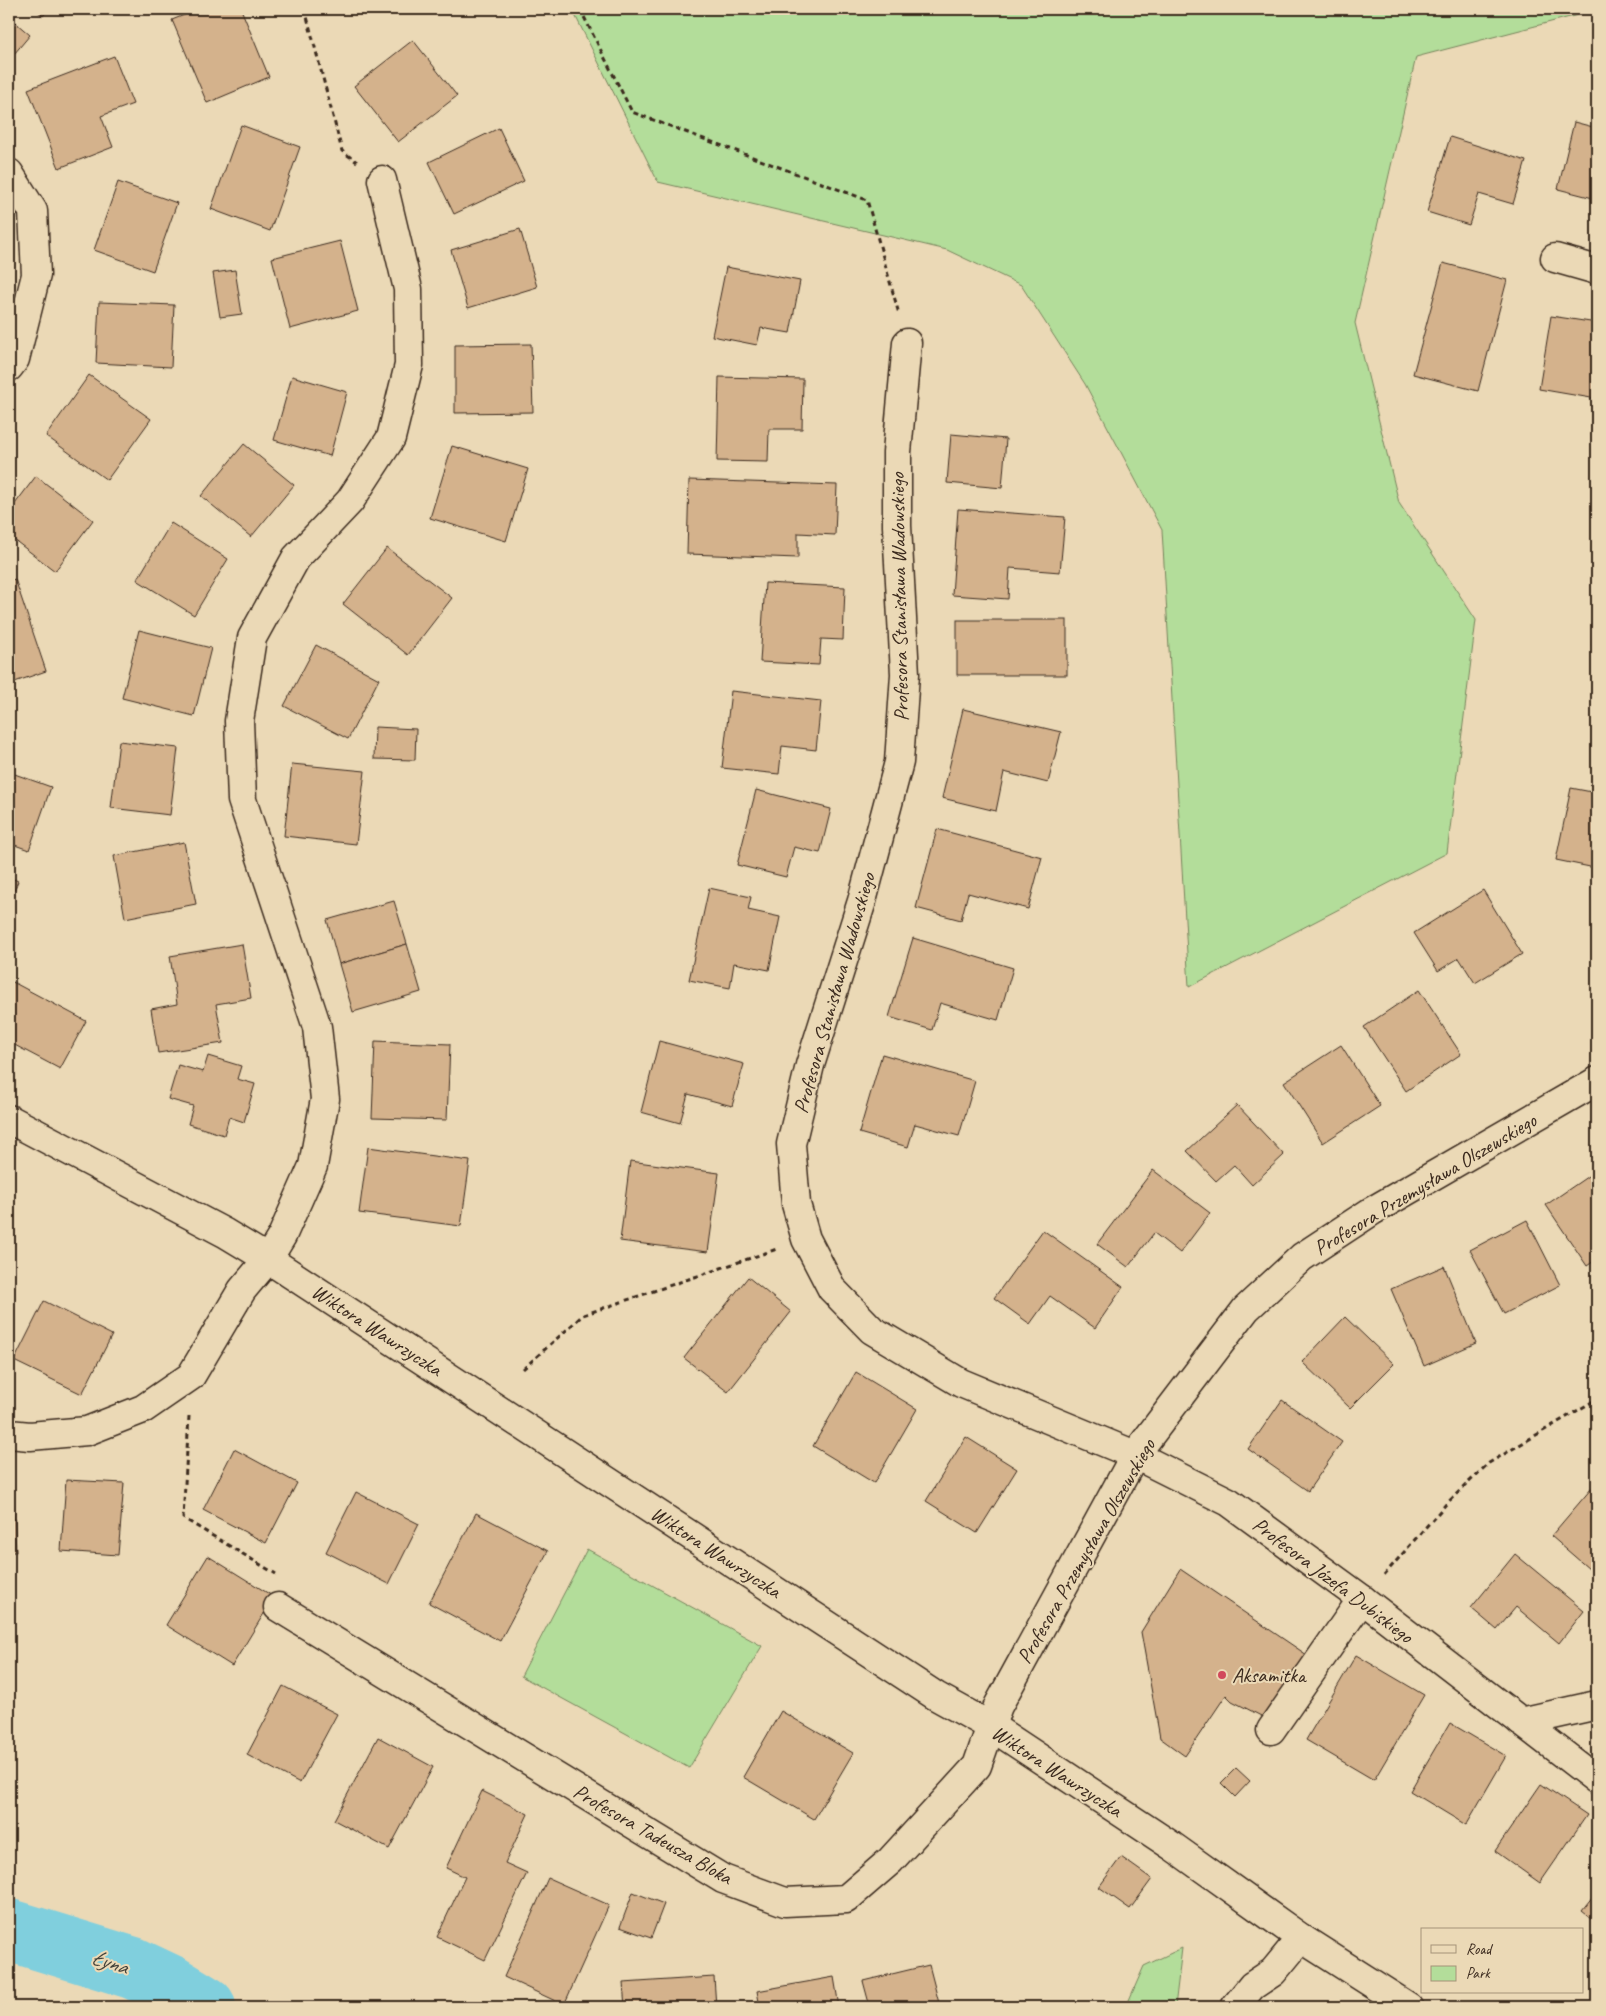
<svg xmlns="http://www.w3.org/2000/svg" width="1606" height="2016" font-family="Caveat,sans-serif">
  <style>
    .green { fill: #b3dd9a; stroke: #77845c }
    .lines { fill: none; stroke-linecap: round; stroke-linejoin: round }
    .river { stroke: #80cfdd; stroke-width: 62 }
    .building { fill: #d4b28c; stroke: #3b2a1e }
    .minor-casing { stroke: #3b2a1e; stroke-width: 31 }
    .path { stroke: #3b2a1e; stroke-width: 3; stroke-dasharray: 5 4; stroke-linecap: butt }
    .minor { stroke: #ebd9b6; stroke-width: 28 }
    .poi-dot { fill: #d1495b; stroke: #ebd9b6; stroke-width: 2 }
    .labels { text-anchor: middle; stroke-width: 4; stroke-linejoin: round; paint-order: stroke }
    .street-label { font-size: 21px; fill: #3b2a1e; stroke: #ebd9b6 }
    .poi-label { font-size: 21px; fill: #3b2a1e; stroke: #ebd9b6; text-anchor: start }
    .water-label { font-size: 22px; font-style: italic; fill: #45433b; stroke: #ebd9b6 }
  </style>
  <rect width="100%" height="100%" fill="#ebd9b6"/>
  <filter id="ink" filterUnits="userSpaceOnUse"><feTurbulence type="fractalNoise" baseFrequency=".02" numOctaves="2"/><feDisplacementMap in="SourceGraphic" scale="10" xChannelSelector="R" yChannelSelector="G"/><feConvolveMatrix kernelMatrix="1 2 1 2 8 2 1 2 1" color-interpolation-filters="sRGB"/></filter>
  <g filter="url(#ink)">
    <g class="green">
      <path d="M572 9H1597V10L1416 57 1355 323 1399 503 1476 620 1447 853 1189 987 1162 530 1085 384 1021 285 947 250 658 182Z"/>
      <path d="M587 1549 762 1646 689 1768 521 1676Z"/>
      <path d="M1182 1948 1175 2007H1126L1144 1966Z"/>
    </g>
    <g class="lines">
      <path class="river" d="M9 1930 133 1968 169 1985 205 2007"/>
    </g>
    <g class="building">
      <path d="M35 9H49L43 16Z"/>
      <path d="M199 9H241L269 77 207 103 172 20Z"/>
      <path d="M9 17 30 35 9 60Z"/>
      <path d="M413 40 457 96 398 142 354 86Z"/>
      <path d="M114 56 133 104 101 116 113 147 59 168 28 89Z"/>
      <path d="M1574 122 1597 128V199L1558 189Z"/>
      <path d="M241 125 300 147 270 231 211 209Z"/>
      <path d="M499 128 524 181 454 214 429 162Z"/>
      <path d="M1450 137 1526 161 1513 204 1479 194 1469 225 1427 212Z"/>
      <path d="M118 182 177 203 153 271 94 250Z"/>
      <path d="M520 229 537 287 468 308 451 250Z"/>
      <path d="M340 241 358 311 290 329 272 258Z"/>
      <path d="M1443 263 1507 280 1478 391 1413 374Z"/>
      <path d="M726 267 800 281 790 333 761 328 757 345 712 336Z"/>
      <path d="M235 270 242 314 220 317 213 273Z"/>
      <path d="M99 302 174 305 171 367 96 363Z"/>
      <path d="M1551 316 1597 323V399L1539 389Z"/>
      <path d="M531 344 533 412 455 413V345Z"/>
      <path d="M89 375 151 419 107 480 46 436Z"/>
      <path d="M292 376 347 392 330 456 274 440Z"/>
      <path d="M719 377 803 379 802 429H769L768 462 717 461Z"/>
      <path d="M951 434 1006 439 1002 488 947 483Z"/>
      <path d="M244 444 294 485 251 537 201 496Z"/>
      <path d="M452 446 528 469 506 541 430 518Z"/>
      <path d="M36 476 93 520 55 571 9 536V512Z"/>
      <path d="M689 480 837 485 835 535 798 533V558L687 554Z"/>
      <path d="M958 509 1065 517 1060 572 1010 568 1008 599 952 595Z"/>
      <path d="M171 523 228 559 194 615 137 580Z"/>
      <path d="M387 548 452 598 408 655 343 604Z"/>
      <path d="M15 579 46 671 9 684V581Z"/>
      <path d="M765 583 845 587 843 640 821 639 819 665 760 662Z"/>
      <path d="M1594 589H1597V647L1592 646Z"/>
      <rect x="957" y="620" width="110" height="55"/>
      <path d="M139 630 211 648 194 716 122 698Z"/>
      <path d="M316 645 379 679 348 739 284 706Z"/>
      <path d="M731 691 821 701 816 750 782 746 779 774 722 768Z"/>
      <path d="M963 709 1061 732 1048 783 1004 772 996 811 942 798Z"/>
      <path d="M375 727 416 729 415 760 374 759Z"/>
      <path d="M119 741 178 748 170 815 111 808Z"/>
      <path d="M292 764 365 771 356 844 284 836Z"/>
      <path d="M9 772 51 787 29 850 9 843Z"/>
      <path d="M1571 788 1597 793V856L1595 868 1556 860Z"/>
      <path d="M756 790 831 809 820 853 794 847 786 877 737 865Z"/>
      <path d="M937 829 1042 857 1028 909 968 893 961 920 916 908Z"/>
      <path d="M184 842 196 904 125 918 114 856Z"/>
      <path d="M9 877 18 881 9 903Z"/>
      <path d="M709 888 751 897 748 910 780 917 769 970 734 963 730 988 689 980Z"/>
      <path d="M1483 890 1522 954 1475 983 1459 958 1438 971 1414 933Z"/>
      <path d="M394 901 407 944 339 964 327 920Z"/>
      <path d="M913 938 1013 968 998 1020 940 1003 932 1030 889 1017Z"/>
      <path d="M242 944 251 998 216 1004 223 1043 158 1053 151 1009 177 1004 170 956Z"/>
      <path d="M407 944 421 992 353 1012 339 964Z"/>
      <path d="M9 980 86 1021 60 1069 9 1042Z"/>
      <path d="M1419 990 1461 1054 1406 1091 1364 1027Z"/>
      <path d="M375 1041 450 1044 447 1120 372 1118Z"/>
      <path d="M659 1041 744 1064 732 1106 688 1094 680 1123 641 1112Z"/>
      <path d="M1341 1045 1380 1106 1323 1143 1284 1082Z"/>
      <path d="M882 1054 975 1081 959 1136 915 1124 908 1147 859 1133Z"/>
      <path d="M208 1056 241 1066 237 1079 255 1084 244 1122 229 1117 224 1135 188 1124 193 1106 168 1099 178 1065 203 1072Z"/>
      <path d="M1237 1105 1284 1155 1252 1185 1234 1165 1216 1181 1187 1151Z"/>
      <path d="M368 1147 470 1161 461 1226 359 1213Z"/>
      <path d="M630 1161 719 1173 708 1252 620 1241Z"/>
      <path d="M1153 1170 1210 1213 1180 1253 1154 1233 1128 1267 1097 1244Z"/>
      <path d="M1597 1170V1259L1587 1266 1546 1205Z"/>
      <path d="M1527 1220 1560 1285 1504 1314 1470 1250Z"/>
      <path d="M1043 1230 1123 1287 1095 1328 1050 1296 1030 1324 994 1298Z"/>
      <path d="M1444 1266 1476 1343 1424 1366 1391 1289Z"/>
      <path d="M748 1277 791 1312 728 1392 684 1358Z"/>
      <path d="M44 1301 112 1335 82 1394 14 1361Z"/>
      <path d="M1345 1317 1394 1364 1350 1408 1302 1362Z"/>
      <path d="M856 1372 917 1409 874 1483 813 1446Z"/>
      <path d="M1282 1400 1342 1442 1308 1491 1248 1449Z"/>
      <path d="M966 1437 1017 1469 977 1533 926 1501Z"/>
      <path d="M234 1449 297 1483 266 1543 203 1510Z"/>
      <path d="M12 1470 16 1552H9V1471Z"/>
      <path d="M66 1480 124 1483 118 1555 61 1551Z"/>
      <path d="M1597 1482V1559L1589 1569 1551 1536Z"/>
      <path d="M356 1492 419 1524 389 1584 326 1552Z"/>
      <path d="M476 1513 548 1551 500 1641 429 1603Z"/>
      <path d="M1515 1554 1584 1611 1559 1643 1516 1607 1497 1630 1471 1608Z"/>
      <path d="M208 1556 274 1597 232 1666 166 1625Z"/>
      <path d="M1180 1569 1307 1655 1267 1719 1232 1701 1226 1695 1185 1756 1160 1738 1141 1632Z"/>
      <path d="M1356 1655 1424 1695 1374 1780 1306 1740Z"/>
      <path d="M283 1686 337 1714 300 1783 247 1755Z"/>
      <path d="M781 1711 853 1753 814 1819 743 1777Z"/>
      <path d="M1450 1723 1506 1756 1466 1825 1410 1791Z"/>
      <path d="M378 1737 433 1767 389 1849 334 1820Z"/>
      <path d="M1236 1768 1250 1781 1235 1797 1221 1783Z"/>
      <path d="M1541 1784 1587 1815 1540 1883 1495 1851Z"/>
      <path d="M482 1791 528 1814 505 1863 527 1873 485 1960 437 1937 465 1877 446 1868Z"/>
      <path d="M1121 1857 1152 1879 1130 1909 1099 1887Z"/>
      <path d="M548 1878 609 1905 564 2005 504 1977Z"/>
      <path d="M633 1892 664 1904 651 1938 620 1927Z"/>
      <path d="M1597 1892V1923L1582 1911Z"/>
      <path d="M929 1965 940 2007H870L863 1981Z"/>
      <path d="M714 1977 716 2007H625L623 1983Z"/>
      <path d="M834 1977 839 2007H760L757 1991Z"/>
    </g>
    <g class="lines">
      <defs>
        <g id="minor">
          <path d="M9 173 33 211 36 275 15 359 9 367"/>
          <path d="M1555 258 1597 270"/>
          <path d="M907 343 897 452V526L905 674 899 762 862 901 810 1065 791 1144 796 1204 806 1239 832 1289 872 1330 961 1383 1135 1455 1229 1502 1362 1599 1597 1780"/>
          <path d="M9 1119 225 1233 268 1259 936 1696 992 1727 1172 1846 1301 1938 1409 2007"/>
          <path d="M9 1434 30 1436 87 1431 143 1409 191 1376 242 1290 268 1259 282 1236 313 1166 325 1099 317 1027 242 800 239 721 252 638 296 558 350 501 391 438 409 365 408 289 382 180"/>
          <path d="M278 1607 723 1879 785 1902 846 1899 890 1861 977 1766 998 1706 1135 1455 1246 1309 1302 1257 1372 1211 1597 1081"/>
          <path d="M1521 1722 1597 1705"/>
          <path d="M1271 1730 1362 1599"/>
          <path d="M1235 2007 1252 1986 1273 1972 1301 1938"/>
        </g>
      </defs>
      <use href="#minor" class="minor-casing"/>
      <g class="path">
        <path d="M305 9 342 151 357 162"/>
        <path d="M580 9 632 112 867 200 899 314"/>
        <path d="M523 1369 583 1315 777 1249"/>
        <path d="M189 1416 183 1518 276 1574"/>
        <path d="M1384 1575 1446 1504 1489 1463 1597 1399"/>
      </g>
      <use href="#minor" class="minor"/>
    </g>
  </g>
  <circle class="poi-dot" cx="1222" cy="1675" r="5"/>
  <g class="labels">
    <g class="street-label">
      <text transform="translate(899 597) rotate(-91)" y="7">Profesora Stanisława Wadowskiego</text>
      <text transform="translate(834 993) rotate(-74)" y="7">Profesora Stanisława Wadowskiego</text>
      <text transform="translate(1425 1184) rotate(-31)" y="7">Profesora Przemysława Olszewskiego</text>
      <text transform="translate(377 1330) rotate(33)" y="7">Wiktora Wawrzyczka</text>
      <text transform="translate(1086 1551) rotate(-60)" y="7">Profesora Przemysława Olszewskiego</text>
      <text transform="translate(716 1552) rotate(33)" y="7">Wiktora Wawrzyczka</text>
      <text transform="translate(1333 1580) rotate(37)" y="7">Profesora Józefa Dubiskiego</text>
      <text transform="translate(1057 1771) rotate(33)" y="7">Wiktora Wawrzyczka</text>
      <text transform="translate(653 1834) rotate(30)" y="7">Profesora Tadeusza Bloka</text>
    </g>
    <g class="poi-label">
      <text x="1232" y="1682">Aksamitka</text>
    </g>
    <g class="water-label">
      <text transform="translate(110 1961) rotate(18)" y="8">Łyna</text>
    </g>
  </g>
  <rect width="1606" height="2016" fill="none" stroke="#ebd9b6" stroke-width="30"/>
  <rect x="15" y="15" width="1576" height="1986" fill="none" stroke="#3b2a1e" stroke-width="2" filter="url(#ink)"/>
  <rect x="1421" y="1928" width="162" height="65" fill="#ebd9b6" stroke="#a59379"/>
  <rect x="1431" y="1945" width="25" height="8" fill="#ebd9b6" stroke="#a59379"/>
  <text x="1466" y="1954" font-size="15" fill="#3b2a1e">Road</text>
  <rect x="1431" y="1966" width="25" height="15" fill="#b3dd9a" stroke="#a59379"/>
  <text x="1466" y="1978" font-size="15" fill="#3b2a1e">Park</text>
</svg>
